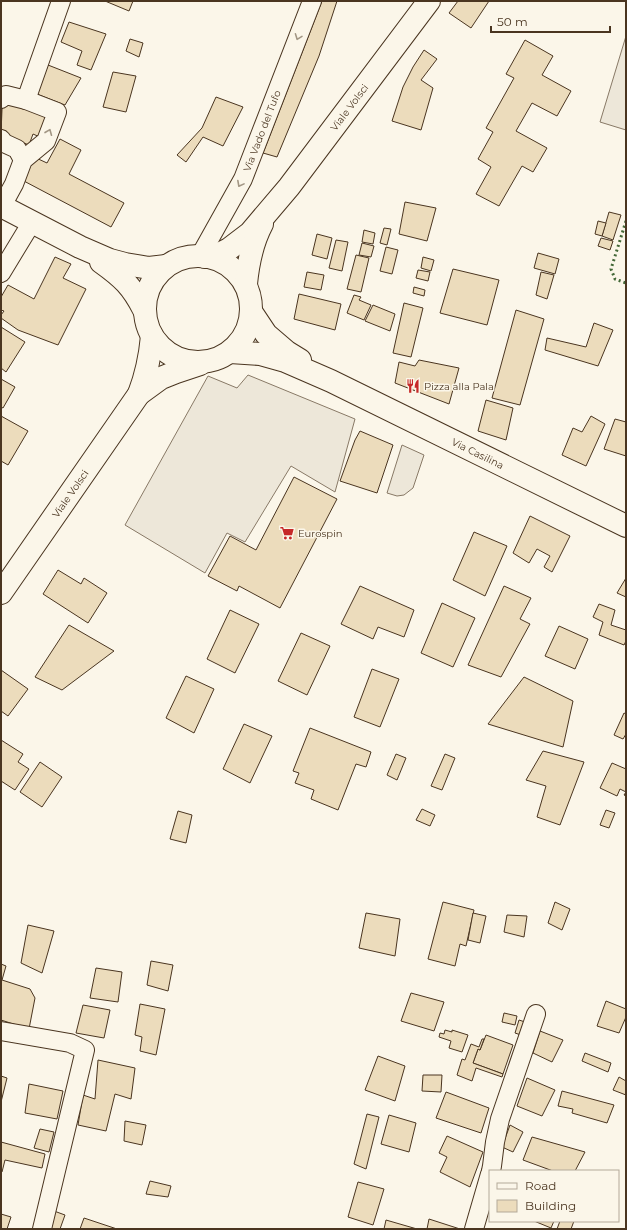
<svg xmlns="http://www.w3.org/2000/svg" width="627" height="1230" font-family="Montserrat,sans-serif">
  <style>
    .parking { fill: #ede7d9; stroke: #887966 }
    .building { fill: #ecdcbc; stroke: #4a3520 }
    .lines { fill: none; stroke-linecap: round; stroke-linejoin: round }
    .minor-casing { stroke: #4a3520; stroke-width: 20 }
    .major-casing { stroke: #4a3520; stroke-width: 24 }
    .minor { stroke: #fbf6e9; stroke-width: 18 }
    .major { stroke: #fbf6e9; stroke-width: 22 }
    .hedge { stroke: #436837; stroke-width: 3; stroke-dasharray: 2 3; stroke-linecap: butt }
    .oneway { stroke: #a29684 }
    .labels { text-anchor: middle; stroke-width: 3; stroke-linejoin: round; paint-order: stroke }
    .street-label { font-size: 10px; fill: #4a3520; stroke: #fbf6e9 }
    .poi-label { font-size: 10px; fill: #4a3520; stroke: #fbf6e9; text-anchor: start }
  </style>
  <rect width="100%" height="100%" fill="#fbf6e9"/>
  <g class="parking">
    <path d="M626 36V130L600 122Z"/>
    <path d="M248 375 355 419 335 492 291 466 245 542 227 533 205 573 125 525 208 376 237 388Z"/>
    <path d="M402 445 424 455 413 488 404 495 397 496 387 493Z"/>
  </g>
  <g class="building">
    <path d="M105 1H133L129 11Z"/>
    <path d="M322 1H337L319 56 277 157 263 153Z"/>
    <path d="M458 1H489L471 28 449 13Z"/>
    <path d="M69 22 106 34 91 70 77 65 82 51 61 42Z"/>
    <path d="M130 39 143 43 139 57 126 51Z"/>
    <path d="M525 40 553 56 542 75 571 91 557 116 532 103 516 131 547 148 533 172 522 166 499 206 476 194 491 167 478 159 493 132 486 128 514 78 506 74Z"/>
    <path d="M424 50 437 59 421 80 433 88 421 130 392 121 403 87 413 67Z"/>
    <path d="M48 65 81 78 65 105 37 94Z"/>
    <path d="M113 72 136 76 126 112 103 107Z"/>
    <path d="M216 97 243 107 223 146 203 137 186 162 177 155 202 128Z"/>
    <path d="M8 102 51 116 42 138 33 134 29 145 1 134 2 109Z"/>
    <path d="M60 139 81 150 69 174 124 203 111 227 22 180 34 157 47 163Z"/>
    <path d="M405 202 436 208 427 241 399 234Z"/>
    <path d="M609 212 621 215 613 240 602 236Z"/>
    <path d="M598 221 606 223 602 236 595 234Z"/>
    <path d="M384 228 391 229 387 245 380 243Z"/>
    <path d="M364 230 375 233 373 244 362 242Z"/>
    <path d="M317 234 332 238 327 259 312 255Z"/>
    <path d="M601 238 613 241 610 250 598 246Z"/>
    <path d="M336 240 348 242 342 271 329 268Z"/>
    <path d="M362 243 374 246 371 257 359 255Z"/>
    <path d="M386 247 398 250 392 274 380 271Z"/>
    <path d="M538 253 559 259 555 274 534 268Z"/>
    <path d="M356 255 369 258 361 292 347 289Z"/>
    <path d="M55 257 71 264 63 278 86 289 58 345 18 330 1 318V315L4 311 1 310V297L8 285 34 299Z"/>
    <path d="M423 257 434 260 431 271 421 268Z"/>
    <path d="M453 269 499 280 487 325 440 313Z"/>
    <path d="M418 270 430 272 428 281 416 278Z"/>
    <path d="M307 272 324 275 321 290 304 287Z"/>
    <path d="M541 272 554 275 547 299 536 295Z"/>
    <path d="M414 287 425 290 424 296 413 293Z"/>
    <path d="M299 294 341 304 335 330 294 319Z"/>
    <path d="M354 295 361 297 359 300 371 305 364 320 347 313Z"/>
    <path d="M404 303 423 308 411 357 393 353Z"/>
    <path d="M373 305 395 314 390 331 365 321Z"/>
    <path d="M516 310 544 319 520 405 492 398Z"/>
    <path d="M594 323 613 330 598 366 545 350 547 338 586 347Z"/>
    <path d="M1 327 25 342 6 372 1 368Z"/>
    <path d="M419 360 459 368 449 404 395 383 399 362 415 366Z"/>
    <path d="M1 379 15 387 3 408 1 407Z"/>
    <path d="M486 400 513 408 506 440 478 431Z"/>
    <path d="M1 416 28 431 8 465 1 461Z"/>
    <path d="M591 416 605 424 586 466 562 455 573 428 582 432Z"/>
    <path d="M615 419 626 422V456L604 449Z"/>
    <path d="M360 431 393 445 377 493 340 481 355 440Z"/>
    <path d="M294 477 337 499 280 608 239 586 237 591 208 576 230 536 256 550Z"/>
    <path d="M530 516 570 536 552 572 544 567 550 556 537 549 529 563 513 553Z"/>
    <path d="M474 532 507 546 485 596 453 580Z"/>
    <path d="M58 570 81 584 84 578 107 593 88 623 43 594Z"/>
    <path d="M626 578V597L617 593Z"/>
    <path d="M360 586 414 610 404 637 378 627 373 639 341 624Z"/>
    <path d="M504 586 531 598 520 619 530 624 501 677 468 665Z"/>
    <path d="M442 603 475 618 453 667 421 653Z"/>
    <path d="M599 604 615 610 611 625 626 630V641L624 645 599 635 603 622 593 617Z"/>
    <path d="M230 610 259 624 235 673 207 659Z"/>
    <path d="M69 625 114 651 62 690 35 677Z"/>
    <path d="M559 626 588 639 575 669 545 656Z"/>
    <path d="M301 633 330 646 307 695 278 681Z"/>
    <path d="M372 669 399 679 380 727 354 717Z"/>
    <path d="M1 670 28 689 8 716 1 711Z"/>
    <path d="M186 676 214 689 194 733 166 718Z"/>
    <path d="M524 677 573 701 563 747 488 724Z"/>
    <path d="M624 713 626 714V734L623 739 614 735Z"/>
    <path d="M244 724 272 736 250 783 223 769Z"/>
    <path d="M310 728 371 752 366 767 356 764 338 810 311 799 314 790 295 783 299 773 293 771Z"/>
    <path d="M1 740 23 754 18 762 29 769 15 790 1 781Z"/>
    <path d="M543 751 584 762 560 825 537 817 546 786 526 780Z"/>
    <path d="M396 754 406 758 397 780 387 775Z"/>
    <path d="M445 754 455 758 442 790 431 786Z"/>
    <path d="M40 762 62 777 42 807 20 792Z"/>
    <path d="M612 763 626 769V796L624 795 626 792 620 789 617 796 600 788Z"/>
    <path d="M422 809 435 815 430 826 416 820Z"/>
    <path d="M606 810 615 813 609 828 600 825Z"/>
    <path d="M178 811 192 815 186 843 170 839Z"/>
    <path d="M443 902 474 910 466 946 460 944 455 966 428 959Z"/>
    <path d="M555 902 570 909 562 930 548 923Z"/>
    <path d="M366 913 400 919 395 956 359 948Z"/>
    <path d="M473 913 486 916 480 943 468 940Z"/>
    <path d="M507 915 527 916 524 937 504 932Z"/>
    <path d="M28 925 54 931 42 973 21 963Z"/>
    <path d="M151 961 173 965 168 991 147 985Z"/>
    <path d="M1 964 6 966 2 980 30 989 35 998 29 1029 1 1020Z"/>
    <path d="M96 968 122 972 118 1002 90 998Z"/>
    <path d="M411 993 444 1002 434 1031 401 1021Z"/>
    <path d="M606 1001 626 1009V1017L619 1033 597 1026Z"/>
    <path d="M140 1004 165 1009 156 1055 140 1051 142 1037 135 1035Z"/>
    <path d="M83 1005 110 1010 104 1038 76 1033Z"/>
    <path d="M504 1013 517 1016 515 1025 502 1022Z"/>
    <path d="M519 1020 525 1022 521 1035 515 1033Z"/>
    <path d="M445 1030 452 1032V1030L468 1035 462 1052 449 1048 451 1041 439 1037 440 1033 444 1034Z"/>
    <path d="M540 1031 563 1040 552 1062 533 1053Z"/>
    <path d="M486 1035 513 1045 503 1074 473 1063 478 1049 480 1050Z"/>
    <path d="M482 1039H484L480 1050 478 1049 473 1063 503 1074 502 1077 476 1068 472 1081 457 1075 462 1059 465 1060 471 1044 479 1047Z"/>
    <path d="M585 1053 611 1063 608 1072 582 1061Z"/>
    <path d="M378 1056 405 1066 395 1101 365 1090Z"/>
    <path d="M98 1060 135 1068 131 1099 115 1094 106 1131 78 1125 83 1095 95 1099Z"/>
    <path d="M423 1075H442L441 1092 422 1091Z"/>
    <path d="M1 1076 7 1078 1 1102Z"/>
    <path d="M619 1077 626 1081V1095L613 1090Z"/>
    <path d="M527 1078 555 1090 542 1116 517 1106Z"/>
    <path d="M29 1084 63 1091 57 1119 25 1113Z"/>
    <path d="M562 1091 614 1105 607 1123 572 1113 573 1109 558 1106Z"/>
    <path d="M446 1092 489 1108 481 1133 436 1118Z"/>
    <path d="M367 1114 379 1117 366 1169 354 1164Z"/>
    <path d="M389 1115 416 1123 409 1152 381 1144Z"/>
    <path d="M125 1121 146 1125 142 1145 124 1141Z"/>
    <path d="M510 1125 523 1132 513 1152 502 1147Z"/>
    <path d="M40 1129 54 1132 49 1152 34 1148Z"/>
    <path d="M447 1136 483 1152 470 1187 440 1172 447 1157 439 1153Z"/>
    <path d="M532 1137 585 1152 575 1171H553L523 1160Z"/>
    <path d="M1 1142 45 1154 42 1168 5 1160 2 1172 1 1171Z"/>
    <path d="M150 1181 171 1186 168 1197 146 1194Z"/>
    <path d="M358 1182 384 1189 373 1225 348 1217Z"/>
    <path d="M54 1211 65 1215 60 1229H50Z"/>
    <path d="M1 1214 11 1217 7 1229H1Z"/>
    <path d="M84 1218 117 1229H80Z"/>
    <path d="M429 1219 460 1229H427Z"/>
    <path d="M386 1220 417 1229H384Z"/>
    <path d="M534 1221H554L551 1228Z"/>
    <path d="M560 1221H574L571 1229H557Z"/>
  </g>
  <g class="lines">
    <defs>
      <g id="minor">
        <path d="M1 99 6 95 26 100 57 112 46 141 23 160 14 184 2 206"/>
        <path d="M26 100 61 1"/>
        <path d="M1 139 4 143 17 149 23 160"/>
        <path id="s1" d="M200 256 243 179 312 1"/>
        <path d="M1 273 32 222"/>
        <path d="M1 1031 70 1043 85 1050 42 1229"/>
        <path d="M491 1171 492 1166 495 1142 500 1119 536 1014"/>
        <path d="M474 1229 490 1174"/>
      </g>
      <g id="major">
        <path d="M1 206 80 247 110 260 125 264 149 268 166 266"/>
        <circle cx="198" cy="309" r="53"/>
        <path id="s2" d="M205 257 221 253 229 249 250 233 289 187 429 1"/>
        <path d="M101 262C122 277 132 286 144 310"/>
        <path d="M246 284C248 263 252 243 262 224"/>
        <path d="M252 313 266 334 287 352 300 360"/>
        <path id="s3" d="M230 352 260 354 285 361 331 381 626 526"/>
        <path d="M139 394 161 378 176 372 200 364"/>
        <path id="s4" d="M1 593 139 394C147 373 150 358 152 336"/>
      </g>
    </defs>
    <use href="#minor" class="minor-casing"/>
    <use href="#major" class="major-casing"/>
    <use href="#minor" class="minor"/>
    <use href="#major" class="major"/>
    <path class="hedge" d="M626 221 611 269 615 279 626 283"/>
  </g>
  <defs><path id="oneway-chevron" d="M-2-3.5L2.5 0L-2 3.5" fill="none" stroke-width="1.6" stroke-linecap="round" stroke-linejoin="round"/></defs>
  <g class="oneway">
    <use href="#oneway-chevron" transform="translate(298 37) rotate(111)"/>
    <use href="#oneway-chevron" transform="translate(49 132) rotate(-68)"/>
    <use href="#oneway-chevron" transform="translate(240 184) rotate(118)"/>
  </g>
  <defs>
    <symbol id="restaurant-bare" viewBox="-9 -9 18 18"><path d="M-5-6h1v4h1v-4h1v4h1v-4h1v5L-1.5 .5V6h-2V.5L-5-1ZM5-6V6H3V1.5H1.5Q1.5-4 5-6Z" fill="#c62828" stroke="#fbf6e9" stroke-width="2.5" paint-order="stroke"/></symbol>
    <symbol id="supermarket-bare" viewBox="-9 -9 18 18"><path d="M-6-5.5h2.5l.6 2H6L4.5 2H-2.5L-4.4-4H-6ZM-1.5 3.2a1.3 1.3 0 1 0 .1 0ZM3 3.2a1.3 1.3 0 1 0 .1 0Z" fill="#c62828" stroke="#fbf6e9" stroke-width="2.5" paint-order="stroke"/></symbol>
  </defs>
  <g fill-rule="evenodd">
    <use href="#restaurant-bare" x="403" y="376" width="20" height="20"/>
    <use href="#supermarket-bare" x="277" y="523" width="20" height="20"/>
  </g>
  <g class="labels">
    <g class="street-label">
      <text dy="4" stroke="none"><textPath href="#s2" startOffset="212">Viale Volsci</textPath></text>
      <text dy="4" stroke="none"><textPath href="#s1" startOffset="140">Via Vado del Tufo</textPath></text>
      <text dy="4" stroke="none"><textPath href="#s3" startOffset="270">Via Casilina</textPath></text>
      <text dy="4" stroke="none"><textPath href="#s4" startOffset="121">Viale Volsci</textPath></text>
    </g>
    <g class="poi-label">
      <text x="424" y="390">Pizza alla Pala</text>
      <text x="298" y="537">Eurospin</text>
    </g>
  </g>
  <rect width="627" height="1230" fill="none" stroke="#4a3520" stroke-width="4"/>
  <rect x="489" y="1170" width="130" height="52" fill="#fbf6e9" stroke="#b4a999"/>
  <rect x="497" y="1183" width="20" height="6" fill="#fbf6e9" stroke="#b4a999"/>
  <text x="525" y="1190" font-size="12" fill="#4a3520">Road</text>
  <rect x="497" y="1200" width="20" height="12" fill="#ecdcbc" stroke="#b4a999"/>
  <text x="525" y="1210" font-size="12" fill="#4a3520">Building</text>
  <path d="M491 26v6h119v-6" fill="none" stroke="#4a3520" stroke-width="2"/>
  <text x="497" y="26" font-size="12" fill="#4a3520" stroke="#fbf6e9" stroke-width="3" paint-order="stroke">50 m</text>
</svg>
